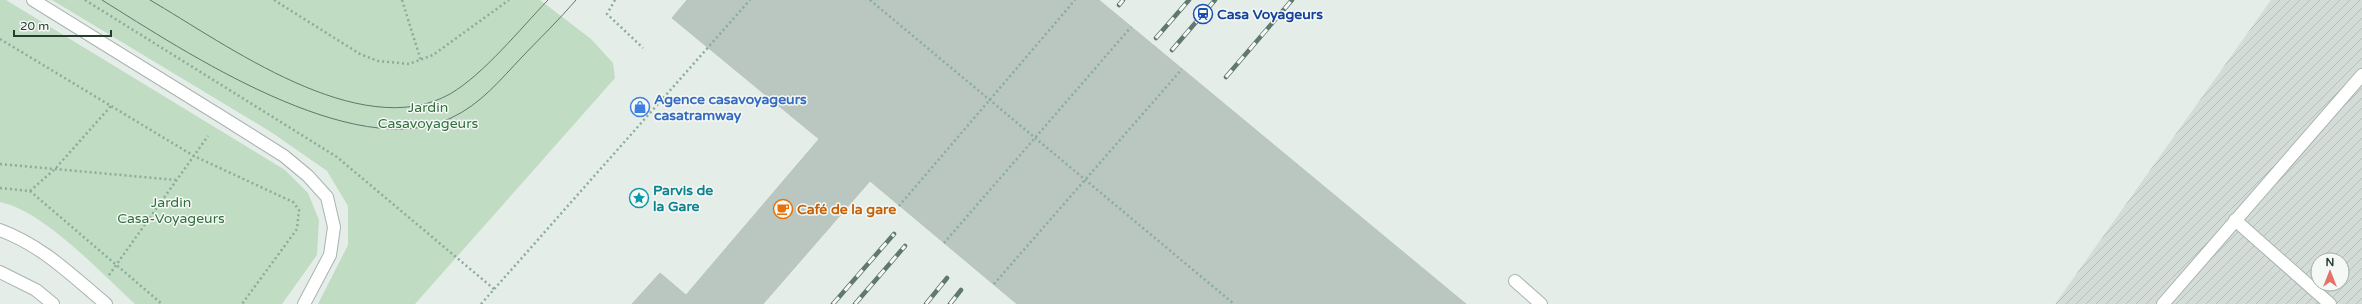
<svg xmlns="http://www.w3.org/2000/svg" width="2362" height="304" font-family="'Varela Round',sans-serif">
  <style>
    .industrial { fill: url(#industrial-furrows); fill-rule: evenodd }
    .green { fill: #c0dcc2 }
    .building { fill: #bac7c0; stroke: #b8c6bd }
    .lines { fill: none; stroke-linecap: round; stroke-linejoin: round }
    .minor-casing { stroke: #a8b5ae; stroke-width: 14 }
    .path { stroke: #88ad9b; stroke-width: 2.5; stroke-dasharray: 2 3; stroke-linecap: butt }
    .minor { stroke: #fff; stroke-width: 12 }
    .tram { stroke: #60786d; stroke-width: 1 }
    .rail-casing { stroke: #60786d; stroke-width: 4.5 }
    .rail { stroke: #f5f9f6; stroke-width: 3; stroke-dasharray: 9; stroke-linecap: butt }
    .labels { text-anchor: middle; stroke-width: 3; stroke-linejoin: round; paint-order: stroke }
    .transit-label { font-size: 14px; font-weight: bold; fill: #164399; stroke: #f5f9f6; text-anchor: start }
    .shop-label { font-size: 14px; font-weight: bold; fill: #366cbe; stroke: #f5f9f6; text-anchor: start }
    .park-label { font-size: 14px; fill: #33703f; stroke: #f5f9f6 }
    .culture-label { font-size: 14px; font-weight: bold; fill: #0d838f; stroke: #f5f9f6; text-anchor: start }
    .food-label { font-size: 14px; font-weight: bold; fill: #c56008; stroke: #f5f9f6; text-anchor: start }
  </style>
  <defs>
    <pattern id="industrial-furrows" width="10" height="10" patternUnits="userSpaceOnUse"><rect width="10" height="10" fill="#d3dcd6"/><path d="M-1 1l2-2M0 10L10 0M9 11l2-2" fill="none" stroke="#b5beb8"/></pattern>
  </defs>
  <rect width="100%" height="100%" fill="#e5ede8"/>
  <path class="industrial" d="M2271 0H2362V304H2055ZM2318 260H2342V284H2318Z"/>
  <g class="green">
    <path d="M0 0H6L285 170 308 193 319 220 317 255 282 304H135C101 273 44 211 0 202Z"/>
    <path d="M52 0H540L591 39 613 63 615 78 415 304H318L348 245V206L327 171 271 132Z"/>
  </g>
  <path class="building" d="M687 0H1099L1466 304H1017L870 181 763 304H632L660 273 686 295 819 139 672 18Z"/>
  <g class="lines">
    <defs>
      <g id="minor">
        <path d="M33 0 222 117 284 156 308 176 327 197 334 227 330 255 304 304"/>
        <path d="M2235 220 2330 304"/>
        <path d="M0 230C43 246 71 275 106 304"/>
        <path d="M0 272 36 290 53 304"/>
        <path d="M1515 281 1541 304"/>
        <path d="M2163 304 2362 75"/>
      </g>
    </defs>
    <use href="#minor" class="minor-casing"/>
    <g class="path">
      <path d="M85 0 337 157 494 289"/>
      <path d="M274 0 360 54 378 61 409 64 433 55 509 0"/>
      <path d="M402 0 421 61"/>
      <path d="M615 0 607 14 643 48"/>
      <path d="M870 0 1234 304"/>
      <path d="M0 39 194 156 293 202 299 210 297 229 242 304"/>
      <path d="M0 164 176 180"/>
      <path d="M0 188 30 191 162 304"/>
      <path d="M30 191 55 169 111 106"/>
      <path d="M899 206 1075 0"/>
      <path d="M944 243 1131 27"/>
      <path d="M109 275 208 136"/>
      <path d="M994 284 1182 69"/>
      <path d="M481 304 750 0"/>
    </g>
    <use href="#minor" class="minor"/>
    <g class="tram">
      <path d="M102 0C184 51 355 165 451 118 481 104 500 80 522 57 540 38 559 20 576 0"/>
      <path d="M150 0C226 44 360 144 450 94 484 74 520 29 548 0"/>
    </g>
    <defs>
      <g id="rail">
        <path d="M1119 5 1123 0"/>
        <path d="M1156 38 1189 0"/>
        <path d="M1172 50 1215 0"/>
        <path d="M1226 77 1292 0"/>
        <path d="M833 304 894 234"/>
        <path d="M855 304 905 246"/>
        <path d="M926 304 947 278"/>
        <path d="M950 304 961 290"/>
      </g>
    </defs>
    <use href="#rail" class="rail-casing"/>
    <use href="#rail" class="rail"/>
  </g>
  <defs>
    <symbol id="station-ring" viewBox="-11 -11 22 22"><circle r="9.5" fill="#f5f9f6" stroke="#1a4fb4" stroke-width="1.5"/><path d="M-3-6H3Q5-6 5-4V2Q5 4 3 4L4.5 6H3L1.5 4h-3L-3 6H-4.5L-3 4Q-5 4-5 2V-4Q-5-6-3-6ZM-3.5-4v3h7v-3ZM-3.5 1v1.5H-2V1ZM2 1v1.5H3.5V1Z" fill="#1a4fb4"/></symbol>
    <symbol id="shop-ring" viewBox="-11 -11 22 22"><circle r="9.5" fill="#f5f9f6" stroke="#3f7fe0" stroke-width="1.5"/><path d="M-5-2.5h2.3a2.7 3.5 0 0 1 5.4 0H5L5.5 6h-11ZM-1.5-2.5h3a1.5 2.3 0 0 0-3 0Z" fill="#3f7fe0"/></symbol>
    <symbol id="sight-ring" viewBox="-11 -11 22 22"><circle r="9.5" fill="#f5f9f6" stroke="#0f9aa8" stroke-width="1.5"/><path d="M0-6L1.8-2.2L6-1.7L2.9 1.2L3.7 5.4L0 3.3L-3.7 5.4L-2.9 1.2L-6-1.7L-1.8-2.2Z" fill="#0f9aa8"/></symbol>
    <symbol id="cafe-ring" viewBox="-11 -11 22 22"><circle r="9.5" fill="#f5f9f6" stroke="#e8710a" stroke-width="1.5"/><path d="M-5.5-4.5H6V0H3Q3 3.5 0 3.5H-2.5Q-5.5 3.5-5.5 0ZM3-3.2v2h1.7v-2ZM-6 4.5H4V6H-6Z" fill="#e8710a"/></symbol>
  </defs>
  <g fill-rule="evenodd">
    <use href="#station-ring" x="1192" y="3" width="22" height="22"/>
    <use href="#shop-ring" x="629" y="96" width="22" height="22"/>
    <use href="#sight-ring" x="628" y="187" width="22" height="22"/>
    <use href="#cafe-ring" x="772" y="198" width="22" height="22"/>
  </g>
  <g class="labels">
    <g class="transit-label">
      <text x="1217" y="19">Casa Voyageurs</text>
    </g>
    <g class="shop-label">
      <text x="654" y="104">Agence casavoyageurs<tspan x="654" dy="16">casatramway</tspan></text>
    </g>
    <g class="park-label">
      <text x="428" y="112">Jardin<tspan x="428" dy="16">Casavoyageurs</tspan></text>
      <text x="171" y="207">Jardin<tspan x="171" dy="16">Casa-Voyageurs</tspan></text>
    </g>
    <g class="culture-label">
      <text x="653" y="195">Parvis de<tspan x="653" dy="16">la Gare</tspan></text>
    </g>
    <g class="food-label">
      <text x="797" y="214">Café de la gare</text>
    </g>
  </g>
  <g transform="translate(2330 272)"><circle r="19" fill="#f5f9f6" stroke="#a2aea8"/>
  <path d="M0-3L7 15L0 10L-7 15Z" fill="#e6716a"/>
  <text y="-6" font-size="11" font-weight="bold" text-anchor="middle" fill="#253d32">N</text>
  </g>
  <path d="M14 30v6h97v-6" fill="none" stroke="#253d32" stroke-width="2"/>
  <text x="20" y="30" font-size="12" fill="#253d32" stroke="#f5f9f6" stroke-width="3" paint-order="stroke">20 m</text>
</svg>
